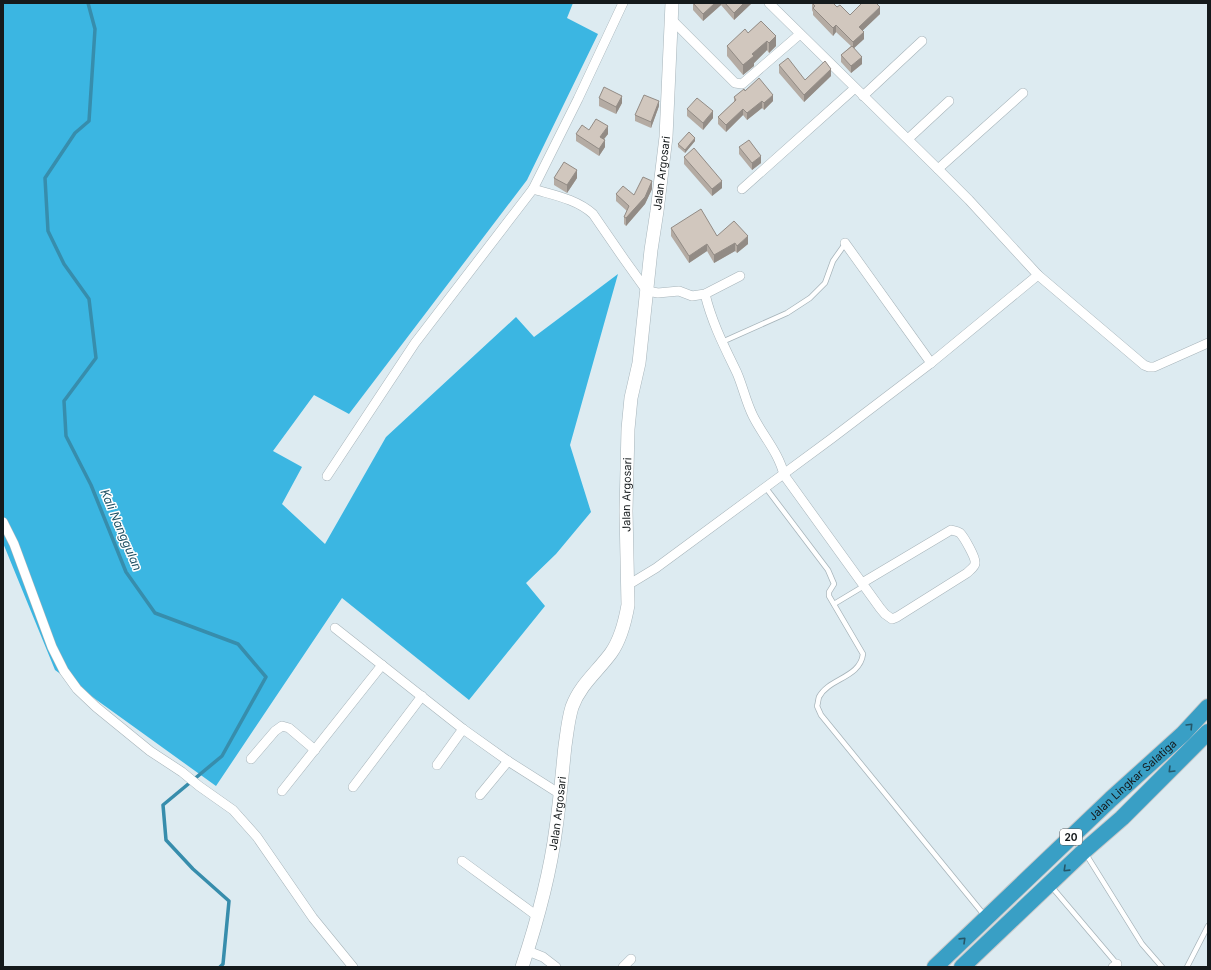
<svg xmlns="http://www.w3.org/2000/svg" width="1211" height="970" font-family="Inter,sans-serif">
  <style>
    .forest { fill: #3bb6e2 }
    .lines { fill: none; stroke-linecap: round; stroke-linejoin: round }
    .stream { stroke: #378dac; stroke-width: 3.5 }
    .lane-casing { stroke: #a7b4ba; stroke-width: 6 }
    .street-casing { stroke: #a7b4ba; stroke-width: 10 }
    .secondary-casing { stroke: #a7b4ba; stroke-width: 14 }
    .highway-casing { stroke: #c7c8c9; stroke-width: 18 }
    .lane { stroke: #fff; stroke-width: 4.5 }
    .street { stroke: #fff; stroke-width: 9 }
    .secondary { stroke: #fff; stroke-width: 13 }
    .highway { stroke: #399fc5; stroke-width: 16 }
    .wall { fill: #b4aba3 }
    .shaded-wall { fill: #928b85 }
    .building { fill: #d1c7be; stroke: #928b85 }
    .oneway { stroke: #255668 }
    .labels { text-anchor: middle; stroke-width: 3; stroke-linejoin: round; paint-order: stroke }
    .shield { fill: #fff; stroke: #5b5f60; stroke-width: 1 }
    .shield-label { font-size: 10px; font-weight: bold; fill: #151a1c }
    .street-label { font-size: 11px; fill: #151a1c; stroke: #fff }
    .water-label { font-size: 12px; font-style: italic; fill: #215265; stroke: #fff }
  </style>
  <rect width="100%" height="100%" fill="#ddebf1"/>
  <path class="forest" d="M3 3H573L567 18 598 34 527 180 349 414 314 395 273 451 302 467 282 504 325 544 386 437 516 317 534 337 618 274 570 445 591 512 556 554 526 583 545 606 469 700 342 598 216 786 55 670 3 543Z"/>
  <g class="lines">
    <path class="stream" d="M88 3 95 29 89 121 75 133 45 178 48 231 64 264 89 299 96 358 64 401 66 436 91 485 126 572 155 613 238 644 266 677 222 756 163 805 166 840 193 869 229 901 223 964 220 967"/>
    <defs>
      <g id="lane">
        <path d="M722 342 787 313 810 298 825 283 833 261 845 244"/>
        <path d="M766 488 828 570 834 584 829 592V596L863 654C860 678 829 678 819 697 818 700 818 704 817 706L821 715 985 916"/>
        <path d="M834 604 864 586"/>
        <path d="M1073 839 1084 851 1142 944 1162 967"/>
        <path d="M1051 886 1117 964"/>
        <path d="M1187 967 1208 926"/>
      </g>
      <g id="street">
        <path d="M672 20 735 83 742 84 800 34"/>
        <path d="M863 96 922 41"/>
        <path d="M908 139 949 101"/>
        <path d="M938 169 1023 93"/>
        <path d="M533 189C553 195 577 199 593 214L624 259 647 291 658 293 679 291 692 296 705 294 740 276"/>
        <path d="M742 189 855 88"/>
        <path d="M845 243 931 363"/>
        <path d="M1038 275 1144 365 1149 367H1154L1208 343"/>
        <path d="M705 294C712 323 724 346 737 373 743 387 746 402 753 416 763 436 779 453 784 475L880 608 885 614 892 619 897 617 967 573C970 570 975 567 975 563 976 558 964 537 960 533 957 531 955 531 951 530L862 583"/>
        <path d="M327 476 415 343 533 189 578 99 623 3"/>
        <path d="M3 522 14 544 52 647 64 671 77 689 96 707 150 751 182 772 199 786 233 810 257 837 313 918 353 967"/>
        <path d="M628 585 656 568 831 439 931 363 1038 275 969 200 938 169 769 3"/>
        <path d="M335 628 463 729 508 761 560 794"/>
        <path d="M251 759 275 731 282 726 289 728 315 750"/>
        <path d="M437 765 463 729"/>
        <path d="M353 787 422 696"/>
        <path d="M282 791 382 665"/>
        <path d="M480 795 508 761"/>
        <path d="M462 861 537 916"/>
        <path d="M528 951 543 957 556 967"/>
        <path d="M623 967 631 959"/>
        <path d="M1113 967 1117 964"/>
      </g>
      <g id="secondary">
        <path id="s1" d="M522 967C537 922 550 875 556 828 560 801 562 774 565 746 567 733 568 720 572 707 580 685 597 672 611 653 621 639 625 622 628 605L626 511 628 429 631 398 639 363 651 250 657 211 666 137 672 3"/>
      </g>
      <g id="highway">
        <path id="s2" d="M935 967 1111 799 1183 734 1208 707"/>
        <path d="M962 967 1084 851 1122 818 1208 732"/>
      </g>
    </defs>
    <use href="#lane" class="lane-casing"/>
    <use href="#street" class="street-casing"/>
    <use href="#secondary" class="secondary-casing"/>
    <use href="#highway" class="highway-casing"/>
    <use href="#lane" class="lane"/>
    <use href="#street" class="street"/>
    <use href="#secondary" class="secondary"/>
    <use href="#highway" class="highway"/>
  </g>
  <g class="wall">
    <path d="M693 3H752L734 20 721 5 703 21 693 10Z"/>
    <path d="M812 3 837 7 850 15 880 14 862 31 864 39 854 48 862 64 851 73 841 62V55L851 46 836 32 833 36 813 15V12L812 10Z"/>
    <path d="M761 21 776 46 769 53 767 50 754 63V66L743 75 727 56V46L748 33Z"/>
    <path d="M779 65 805 80 831 76 804 102 779 73Z"/>
    <path d="M745 91 773 101 764 110 762 108 747 120 743 115 726 132 718 124V117L734 102V97Z"/>
    <path d="M599 98 622 103 616 114 599 106Z"/>
    <path d="M659 106 651 128 635 121V115Z"/>
    <path d="M687 109 713 118 703 130 687 116Z"/>
    <path d="M589 130 608 134 604 139 605 147 599 156 576 141V134Z"/>
    <path d="M695 141 685 153 678 147V144Z"/>
    <path d="M739 147 761 163 752 170 739 154Z"/>
    <path d="M684 157 722 188 712 196 684 164Z"/>
    <path d="M554 178H577L567 193 554 185Z"/>
    <path d="M652 189 645 204 626 226 624 224V217L627 211 616 201V194L634 195Z"/>
    <path d="M671 228 717 236 748 244 737 253 735 251 714 263 707 251 689 263 671 236Z"/>
  </g>
  <g class="shaded-wall">
    <path d="M715 3H721V5L703 21V14Z"/>
    <path d="M744 3H752L734 20V13Z"/>
    <path d="M880 7V14L859 34V27Z"/>
    <path d="M836 25V32L833 36V28Z"/>
    <path d="M864 32V39L853 49V42Z"/>
    <path d="M776 36V46L769 53V43Z"/>
    <path d="M767 41V50L754 63V66L743 75V65L752 54Z"/>
    <path d="M862 57V64L851 73V66Z"/>
    <path d="M831 69V76L804 102V95Z"/>
    <path d="M773 95V101L764 110V103Z"/>
    <path d="M622 96V103L616 114V107Z"/>
    <path d="M659 101V106L651 128V122Z"/>
    <path d="M762 101V108L747 120V113Z"/>
    <path d="M743 109V115L726 132V125Z"/>
    <path d="M713 111V118L703 130V123Z"/>
    <path d="M608 126V134L600 144V137Z"/>
    <path d="M695 138V141L685 153V150Z"/>
    <path d="M605 140V147L599 156V149Z"/>
    <path d="M761 156V163L752 170V163Z"/>
    <path d="M577 170V178L567 193V185Z"/>
    <path d="M652 181V189L645 204 626 226V218Z"/>
    <path d="M722 181V188L712 196V189Z"/>
    <path d="M748 236V244L737 253V246Z"/>
    <path d="M735 243V251L714 263V255Z"/>
    <path d="M707 244V251L689 263V256Z"/>
  </g>
  <g class="building">
    <path d="M693 3H715L703 14Z"/>
    <path d="M725 3H744L734 13Z"/>
    <path d="M812 3H833L837 7 840 5 850 15 862 3H876L880 7 859 27 864 32 853 42 836 25 833 28 813 8 815 6Z"/>
    <path d="M761 21 776 36 769 43 767 41 752 54 754 56 743 65 727 46 745 29 748 33Z"/>
    <path d="M852 46 862 57 851 66 841 55Z"/>
    <path d="M788 58 805 80 825 61 831 69 804 95 779 65Z"/>
    <path d="M759 78 773 95 764 103 762 101 747 113 743 109 726 125 718 117 736 100 734 97 744 89 745 91Z"/>
    <path d="M604 87 622 96 616 107 599 98Z"/>
    <path d="M644 95 659 101 651 122 635 115Z"/>
    <path d="M697 98 713 111 703 123 687 109Z"/>
    <path d="M596 119 608 126 600 137 605 140 599 149 576 134 582 125 589 130Z"/>
    <path d="M689 132 695 138 685 150 678 144Z"/>
    <path d="M749 140 761 156 752 163 739 147Z"/>
    <path d="M694 148 722 181 712 189 684 157Z"/>
    <path d="M564 162 577 170 567 185 554 178Z"/>
    <path d="M643 177 652 181 645 197 626 218 624 217 629 206 616 194 623 186 634 195Z"/>
    <path d="M701 209 717 236 734 221 748 236 737 246 735 243 714 255 707 244 689 256 671 228Z"/>
  </g>
  <defs><path id="oneway-chevron" d="M-2-3.5L2.5 0L-2 3.5" fill="none" stroke-width="1.6" stroke-linecap="round" stroke-linejoin="round"/></defs>
  <g class="oneway">
    <use href="#oneway-chevron" transform="translate(1190 726) rotate(-46)"/>
    <use href="#oneway-chevron" transform="translate(1171 770) rotate(135)"/>
    <use href="#oneway-chevron" transform="translate(1066 869) rotate(136)"/>
    <use href="#oneway-chevron" transform="translate(963 940) rotate(-44)"/>
  </g>
  <g class="labels">
    <rect class="shield" x="1060" y="829" width="22" height="16" rx="3"/>
    <g class="shield-label">
      <text x="1071" y="841">20</text>
    </g>
    <g class="street-label">
      <text dy="4" stroke="none"><textPath href="#s1" startOffset="818">Jalan Argosari</textPath></text>
      <text dy="4" stroke="none"><textPath href="#s1" startOffset="494">Jalan Argosari</textPath></text>
      <text dy="4" stroke="none"><textPath href="#s2" startOffset="272">Jalan Lingkar Salatiga</textPath></text>
      <text dy="4" stroke="none"><textPath href="#s1" startOffset="158">Jalan Argosari</textPath></text>
    </g>
    <g class="water-label">
      <text transform="translate(121 530) rotate(67)" y="4">Kali Nanggulan</text>
    </g>
  </g>
  <rect width="1211" height="970" fill="none" stroke="#151a1c" stroke-width="8"/>
</svg>
